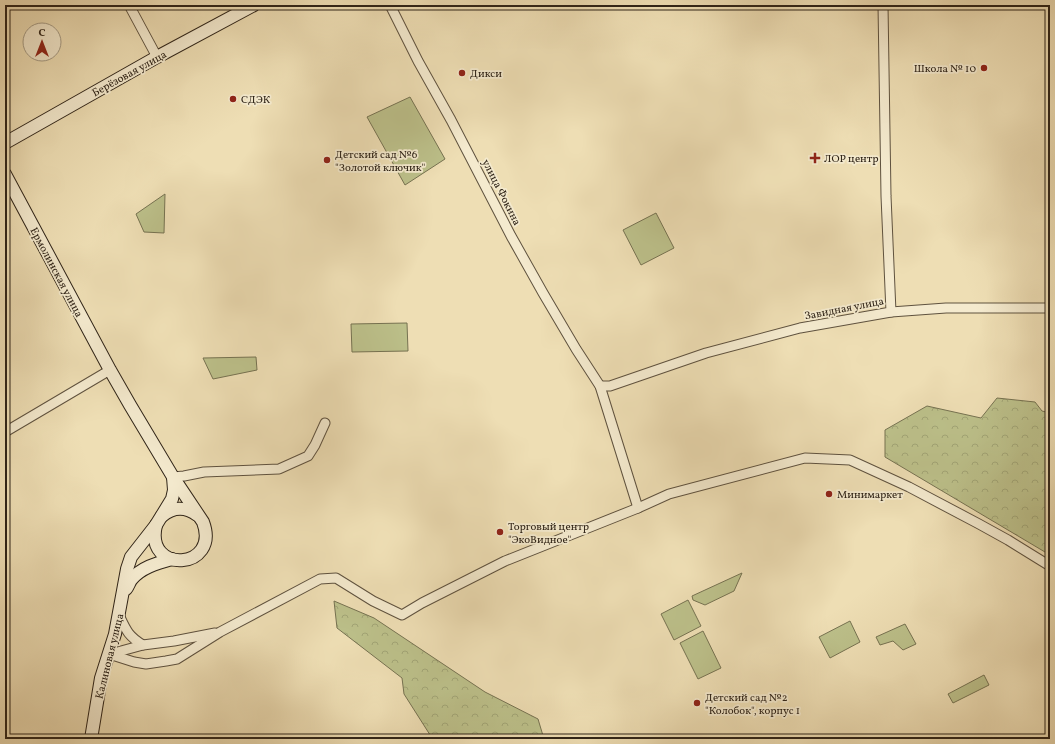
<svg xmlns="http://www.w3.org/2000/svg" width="1055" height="744" font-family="Vollkorn,serif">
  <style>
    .forest { fill: url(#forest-crowns); stroke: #767251 }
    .green { fill: #bcc08a; stroke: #767251 }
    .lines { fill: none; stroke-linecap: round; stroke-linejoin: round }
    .street-casing { stroke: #5f523f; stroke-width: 11 }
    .secondary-casing { stroke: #2f2418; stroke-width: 14 }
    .street { stroke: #f4eace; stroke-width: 9 }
    .secondary { stroke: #f4eace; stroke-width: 12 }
    .poi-dot { fill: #8f2418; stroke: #f4eace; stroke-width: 1.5 }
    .labels { text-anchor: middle; stroke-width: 3.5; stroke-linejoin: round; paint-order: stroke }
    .poi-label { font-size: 11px; fill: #2f2418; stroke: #f4eace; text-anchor: start }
    .street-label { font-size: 11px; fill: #2f2418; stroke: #f4eace }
  </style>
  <defs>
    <pattern id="forest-crowns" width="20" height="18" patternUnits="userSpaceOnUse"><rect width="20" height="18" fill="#bcc08a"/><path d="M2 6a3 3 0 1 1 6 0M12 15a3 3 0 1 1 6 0" fill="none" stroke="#a2a576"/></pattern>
  </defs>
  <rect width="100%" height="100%" fill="#eedeb4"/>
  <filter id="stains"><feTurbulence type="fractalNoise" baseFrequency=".005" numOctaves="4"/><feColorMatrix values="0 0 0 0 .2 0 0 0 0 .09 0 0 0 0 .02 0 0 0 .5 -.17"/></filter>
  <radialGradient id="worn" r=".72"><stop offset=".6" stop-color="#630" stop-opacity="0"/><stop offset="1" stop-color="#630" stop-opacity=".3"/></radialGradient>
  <g class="forest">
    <path d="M997 398 1035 402 1042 411 1050 413V555L885 457V430L927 406 981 418Z"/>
    <path d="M334 601 374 618 485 692 538 719 544 739H435L432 738 404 694 402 678 337 628Z"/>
  </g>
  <g class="green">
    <path d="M410 97 445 159 405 185 367 117Z"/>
    <path d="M165 194 164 233 144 232 136 214Z"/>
    <path d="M656 213 674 248 641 265 623 230Z"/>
    <path d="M407 323 408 351 352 352 351 324Z"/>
    <path d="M256 357 257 370 213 379 203 358Z"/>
    <path d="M742 573 734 591 705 605 693 600 692 596Z"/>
    <path d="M688 600 701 626 674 640 661 614Z"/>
    <path d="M850 621 860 642 830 658 819 637Z"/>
    <path d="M905 624 916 644 903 650 893 641 880 645 876 637Z"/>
    <path d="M703 631 721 668 698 679 680 643Z"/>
    <path d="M984 675 989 685 953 703 948 694Z"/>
  </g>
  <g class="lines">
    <defs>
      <g id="street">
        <path d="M129 5 157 57"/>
        <path d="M390 5 418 61 451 120 511 236 543 293 576 349 600 386 638 508"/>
        <path d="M891 312 946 308H1050"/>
        <path d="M600 386H610L706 353 800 328 891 312 886 196 883 5"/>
        <path d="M5 432 110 370"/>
        <path d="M173 477 184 476 204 472 279 469 308 456 315 445 325 423"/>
        <path d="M119 615C126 630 128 636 143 645"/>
        <path d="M109 654 134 662 146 664 166 661 177 659 220 632 320 579 336 578 373 601 402 615 422 603 505 561 638 508 669 494 805 458 850 460 909 487 979 524 1008 540 1050 566"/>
        <path d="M110 654 143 645 174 641 215 633"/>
      </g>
      <g id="secondary">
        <path d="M5 143 157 57 254 5"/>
        <path d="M5 174 110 370 130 405 173 477 203 522C221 570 144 575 156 525"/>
        <path d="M162 516C173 507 185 506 197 515"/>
        <path d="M126 589C128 587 129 583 131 580 140 568 157 563 172 559"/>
        <path d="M91 739 101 678 115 634 127 569 131 557 156 525 172 499 174 490 173 477"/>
      </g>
    </defs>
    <use href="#street" class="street-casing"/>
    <use href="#secondary" class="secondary-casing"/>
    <use href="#street" class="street"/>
    <use href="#secondary" class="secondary"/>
  </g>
  <g class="poi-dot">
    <circle cx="984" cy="68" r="4"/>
    <circle cx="462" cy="73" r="4"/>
    <circle cx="233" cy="99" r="4"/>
    <path d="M813 152h4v4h4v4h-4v4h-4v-4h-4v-4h4z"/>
    <circle cx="327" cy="160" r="4"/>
    <circle cx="829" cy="494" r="4"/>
    <circle cx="500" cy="532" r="4"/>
    <circle cx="697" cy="703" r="4"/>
  </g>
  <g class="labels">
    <g class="poi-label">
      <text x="976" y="72" text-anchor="end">Школа № 10</text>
      <text x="470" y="77">Дикси</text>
      <text x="241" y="103">СДЭК</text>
      <text x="335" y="158">Детский сад №6<tspan x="335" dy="13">"Золотой ключик"</tspan></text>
      <text x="824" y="162">ЛОР центр</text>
      <text x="837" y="498">Минимаркет</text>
      <text x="508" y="530">Торговый центр<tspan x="508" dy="13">"ЭкоВидное"</tspan></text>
      <text x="705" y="701">Детский сад №2<tspan x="705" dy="13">"Колобок", корпус 1</tspan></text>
    </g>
    <g class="street-label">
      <text transform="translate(129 73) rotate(-29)" y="4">Берёзовая улица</text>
      <text transform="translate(502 192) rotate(63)" y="4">улица Фокина</text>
      <text transform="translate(57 272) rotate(62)" y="4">Ермолинская улица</text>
      <text transform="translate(844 308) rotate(-11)" y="4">Завидная улица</text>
      <text transform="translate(109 656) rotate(-76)" y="4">Калиновая улица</text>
    </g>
  </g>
  <rect width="1055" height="744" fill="none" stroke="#eedeb4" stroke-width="20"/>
  <rect x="6" y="6" width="1043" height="732" fill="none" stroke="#2f2418" stroke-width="2"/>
  <rect x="10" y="10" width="1035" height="724" fill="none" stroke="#2f2418"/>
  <g transform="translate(42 42)"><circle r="19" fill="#f4eace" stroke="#a59b85"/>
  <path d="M0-3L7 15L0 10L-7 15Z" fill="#8f2418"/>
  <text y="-6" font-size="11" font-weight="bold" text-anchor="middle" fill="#2f2418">С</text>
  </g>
  <rect width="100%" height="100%" filter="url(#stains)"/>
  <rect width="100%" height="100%" fill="url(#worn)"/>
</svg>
